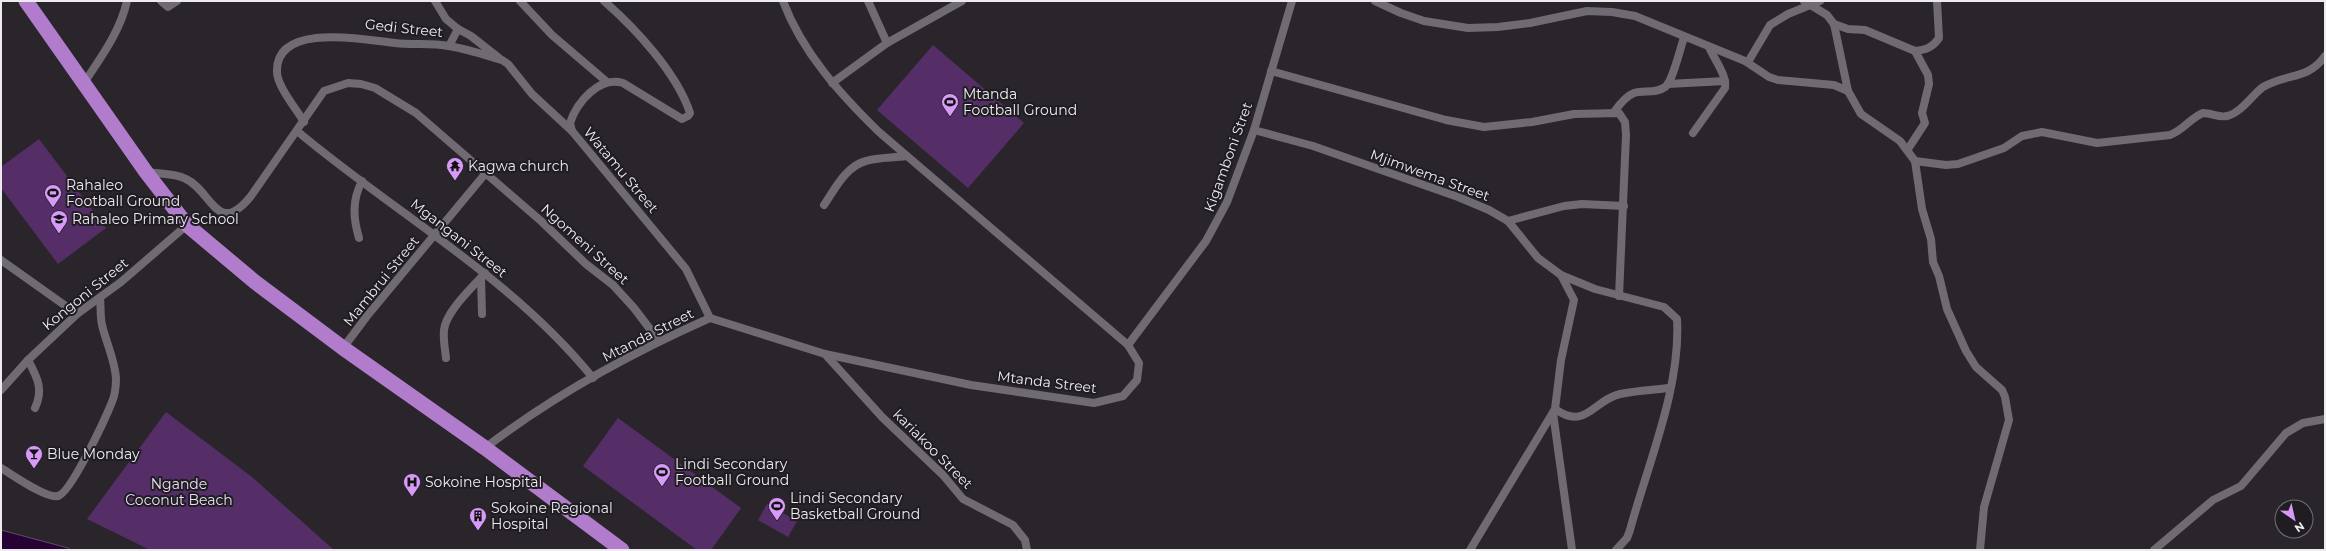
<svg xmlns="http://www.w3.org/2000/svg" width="2326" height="551" font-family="Montserrat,sans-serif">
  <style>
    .green { fill: #552e68 }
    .water { fill: #270235; stroke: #63486d }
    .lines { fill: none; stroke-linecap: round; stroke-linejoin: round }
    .street { stroke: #706b73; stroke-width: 8 }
    .highway { stroke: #b27ccd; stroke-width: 15 }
    .labels { text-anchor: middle; stroke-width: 4; stroke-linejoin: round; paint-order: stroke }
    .street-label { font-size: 14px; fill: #eeebef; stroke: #1f1c22 }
    .poi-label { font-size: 14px; fill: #eeebef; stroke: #1f1c22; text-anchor: start }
    .park-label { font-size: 14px; fill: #eadef2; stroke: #1f1c22 }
  </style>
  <rect width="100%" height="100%" fill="#29252b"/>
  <g class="green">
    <path d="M933 45 1024 123 968 188 877 110Z"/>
    <path d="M39 139 106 228 58 264 1 188V167Z"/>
    <path d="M166 412 252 477 334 550H150L87 519Z"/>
    <path d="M618 418 741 508 711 550H697L583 466Z"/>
    <path d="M767 504 797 521 788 537 758 520Z"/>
  </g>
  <path class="water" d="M1 530 68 548 71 550H1Z"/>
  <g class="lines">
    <g class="street">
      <path d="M161 1 168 7 177 1"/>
      <path d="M435 1 446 19 458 29 471 36 499 58"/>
      <path d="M520 1 552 35 607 82"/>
      <path d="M604 1C635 28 677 73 690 113L688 116 682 119 623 83C599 76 577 102 570 123L572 131 686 269 710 318"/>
      <path d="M868 1 887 43"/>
      <path d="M1375 1 1401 13 1424 21 1468 28 1498 27 1530 23 1587 11 1612 12 1635 16 1745 61 1769 77 1778 80 1834 85 1848 91 1861 114 1900 141 1915 161 1922 209 1931 239 1933 262 1939 276 1947 309 1966 351 1976 367 2002 390 2005 397 2009 420 1984 507 1980 550"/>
      <path d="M1804 1 1827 15 1834 24 1848 91"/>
      <path d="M1834 24 1848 29 1865 30 1915 51C1926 50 1933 47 1939 38L1937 1"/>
      <path d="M449 46 458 29"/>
      <path d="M1748 62 1770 25 1788 14 1820 1"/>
      <path d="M1271 71 1446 120 1484 127 1532 122 1574 114 1619 113 1625 122 1626 135 1619 296"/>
      <path d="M84 83C101 57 120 32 127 1"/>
      <path d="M832 83 887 43 962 1"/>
      <path d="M1668 84 1725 81"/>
      <path d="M1614 112C1619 105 1626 96 1634 93 1644 90 1656 94 1665 87 1673 81 1680 48 1684 38"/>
      <path d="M304 122C297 110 277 86 277 72 275 21 367 40 395 43 413 45 432 43 449 46 467 49 485 55 502 60L508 64 532 94 572 131"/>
      <path d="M1254 130 1313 146 1458 197 1489 210 1508 221 1538 258 1561 275 1574 300 1561 360 1555 409 1470 550"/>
      <path d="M297 131C396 214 511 277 593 378"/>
      <path d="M1693 133 1725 88C1727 75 1714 59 1709 47"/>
      <path d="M1908 149 1925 123 1922 113 1929 84 1928 75 1915 51"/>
      <path d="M1915 161 1946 165 1958 164 2004 148 2022 136 2042 132 2097 143 2170 135C2184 130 2190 118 2203 113 2212 113 2219 118 2227 116 2241 113 2252 95 2263 87 2287 73 2308 80 2325 56"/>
      <path d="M146 172C159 174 175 173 186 179 212 191 217 238 251 196L324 91 348 83 361 84 375 88 416 113 541 221 586 264 613 285 634 308 659 341"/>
      <path d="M824 205C835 189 846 166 866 161 878 157 893 158 906 156"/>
      <path d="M1508 221 1564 206 1582 204 1624 206"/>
      <path d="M359 238C353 218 352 200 362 181"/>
      <path d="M1 260 77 314"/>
      <path d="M1561 275 1595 289 1664 307 1677 319C1681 388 1648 463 1630 530L1627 538 1616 550"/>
      <path d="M481 278 482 314"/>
      <path d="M1128 345 1206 241 1227 202 1254 130 1292 1"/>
      <path d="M343 348 367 316 485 174"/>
      <path d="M825 354 882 417 943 475 963 499 1013 525 1025 540 1027 550"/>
      <path d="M446 358C445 349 443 339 444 330 446 311 473 287 485 273"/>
      <path d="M28 360C37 377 44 389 35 408"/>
      <path d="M1 390 28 360 77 314 121 282 187 225"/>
      <path d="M1555 409C1586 431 1593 400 1620 394 1636 391 1653 390 1669 388"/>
      <path d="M1553 413 1572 550"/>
      <path d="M485 448C554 395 631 353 710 318L825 354 971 385 1094 403 1123 396 1137 380 1139 363 1128 345 879 132C840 94 802 52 783 1"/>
      <path d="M1 468C13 475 46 499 58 496 71 493 106 417 112 402 115 395 116 386 116 378 115 361 106 342 102 325 100 316 101 307 100 298"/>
      <path d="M2154 550 2213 500 2241 486 2286 433 2303 423 2325 419"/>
    </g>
    <path class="highway" d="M26 1 146 172 187 225 255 282 343 348 485 448 622 550"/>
  </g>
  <defs>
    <symbol id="stadium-pin" viewBox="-11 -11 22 30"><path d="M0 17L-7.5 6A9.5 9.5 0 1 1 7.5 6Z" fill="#d89af8" stroke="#1f1c22"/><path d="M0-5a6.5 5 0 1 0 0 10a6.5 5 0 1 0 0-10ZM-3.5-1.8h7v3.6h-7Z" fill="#111"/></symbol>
    <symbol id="temple-pin" viewBox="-11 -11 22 30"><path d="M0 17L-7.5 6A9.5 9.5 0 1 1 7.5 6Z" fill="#d89af8" stroke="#1f1c22"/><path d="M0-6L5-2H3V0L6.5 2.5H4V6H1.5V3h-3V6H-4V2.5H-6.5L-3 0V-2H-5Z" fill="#111"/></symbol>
    <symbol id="school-pin" viewBox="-11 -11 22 30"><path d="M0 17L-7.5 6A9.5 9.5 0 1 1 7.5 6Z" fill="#d89af8" stroke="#1f1c22"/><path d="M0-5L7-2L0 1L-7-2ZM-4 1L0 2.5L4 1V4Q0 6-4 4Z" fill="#111"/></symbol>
    <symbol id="bar-pin" viewBox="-11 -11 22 30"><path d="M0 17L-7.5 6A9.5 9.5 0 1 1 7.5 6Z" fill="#d89af8" stroke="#1f1c22"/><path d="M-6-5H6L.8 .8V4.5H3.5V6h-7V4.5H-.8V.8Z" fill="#111"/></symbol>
    <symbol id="hospital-pin" viewBox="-11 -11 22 30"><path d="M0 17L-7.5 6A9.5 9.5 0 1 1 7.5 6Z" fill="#d89af8" stroke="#1f1c22"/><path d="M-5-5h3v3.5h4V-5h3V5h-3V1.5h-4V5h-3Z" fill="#111"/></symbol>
    <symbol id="building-pin" viewBox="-11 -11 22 30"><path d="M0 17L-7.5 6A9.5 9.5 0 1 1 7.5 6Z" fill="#d89af8" stroke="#1f1c22"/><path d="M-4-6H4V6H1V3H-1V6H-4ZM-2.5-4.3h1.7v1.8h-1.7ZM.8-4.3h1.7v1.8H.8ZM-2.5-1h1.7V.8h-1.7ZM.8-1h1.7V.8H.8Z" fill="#111"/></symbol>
  </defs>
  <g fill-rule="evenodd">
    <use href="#stadium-pin" x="940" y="92" width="20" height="27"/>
    <use href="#temple-pin" x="445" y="156" width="20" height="27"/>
    <use href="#stadium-pin" x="43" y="183" width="20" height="27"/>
    <use href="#school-pin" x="49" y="209" width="20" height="27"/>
    <use href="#bar-pin" x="24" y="444" width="20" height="27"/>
    <use href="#stadium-pin" x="652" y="462" width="20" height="27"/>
    <use href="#hospital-pin" x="402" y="472" width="20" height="27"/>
    <use href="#stadium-pin" x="767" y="496" width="20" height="27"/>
    <use href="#building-pin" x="468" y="506" width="20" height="27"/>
  </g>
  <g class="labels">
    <g class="street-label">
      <text transform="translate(404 28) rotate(6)" y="5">Gedi Street</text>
      <text transform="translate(1228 157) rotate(-70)" y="5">Kigamboni Stret</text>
      <text transform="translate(621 170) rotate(50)" y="5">Watamu Street</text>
      <text transform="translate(1430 175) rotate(20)" y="5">Mjimwema Street</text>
      <text transform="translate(459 238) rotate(38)" y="5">Mgangani Street</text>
      <text transform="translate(585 244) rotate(42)" y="5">Ngomeni Street</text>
      <text transform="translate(381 281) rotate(-51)" y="5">Mambrui Street</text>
      <text transform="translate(85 294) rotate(-39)" y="5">Kongoni Street</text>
      <text transform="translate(648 335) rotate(-27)" y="5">Mtanda Street</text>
      <text transform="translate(1047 382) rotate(7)" y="5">Mtanda Street</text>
      <text transform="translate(933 449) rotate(45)" y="5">kariakoo Street</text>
    </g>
    <g class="poi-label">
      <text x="963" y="99">Mtanda<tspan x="963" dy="16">Football Ground</tspan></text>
      <text x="468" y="171">Kagwa church</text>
      <text x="66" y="190">Rahaleo<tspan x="66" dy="16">Football Ground</tspan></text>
      <text x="72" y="224">Rahaleo Primary School</text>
      <text x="47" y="459">Blue Monday</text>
      <text x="675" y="469">Lindi Secondary<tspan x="675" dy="16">Football Ground</tspan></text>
      <text x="425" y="487">Sokoine Hospital</text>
      <text x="790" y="503">Lindi Secondary<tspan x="790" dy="16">Basketball Ground</tspan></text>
      <text x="491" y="513">Sokoine Regional<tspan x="491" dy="16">Hospital</tspan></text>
    </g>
    <g class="park-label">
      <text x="179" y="489">Ngande<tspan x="179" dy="16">Coconut Beach</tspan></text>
    </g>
  </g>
  <rect width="2326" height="551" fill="none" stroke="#eeebef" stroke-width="4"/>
  <g transform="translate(2294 519) rotate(146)"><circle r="19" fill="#1f1c22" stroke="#726f74"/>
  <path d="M0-3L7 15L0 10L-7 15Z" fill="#d89af8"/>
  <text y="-6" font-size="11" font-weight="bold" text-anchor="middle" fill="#eeebef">N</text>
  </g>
</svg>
